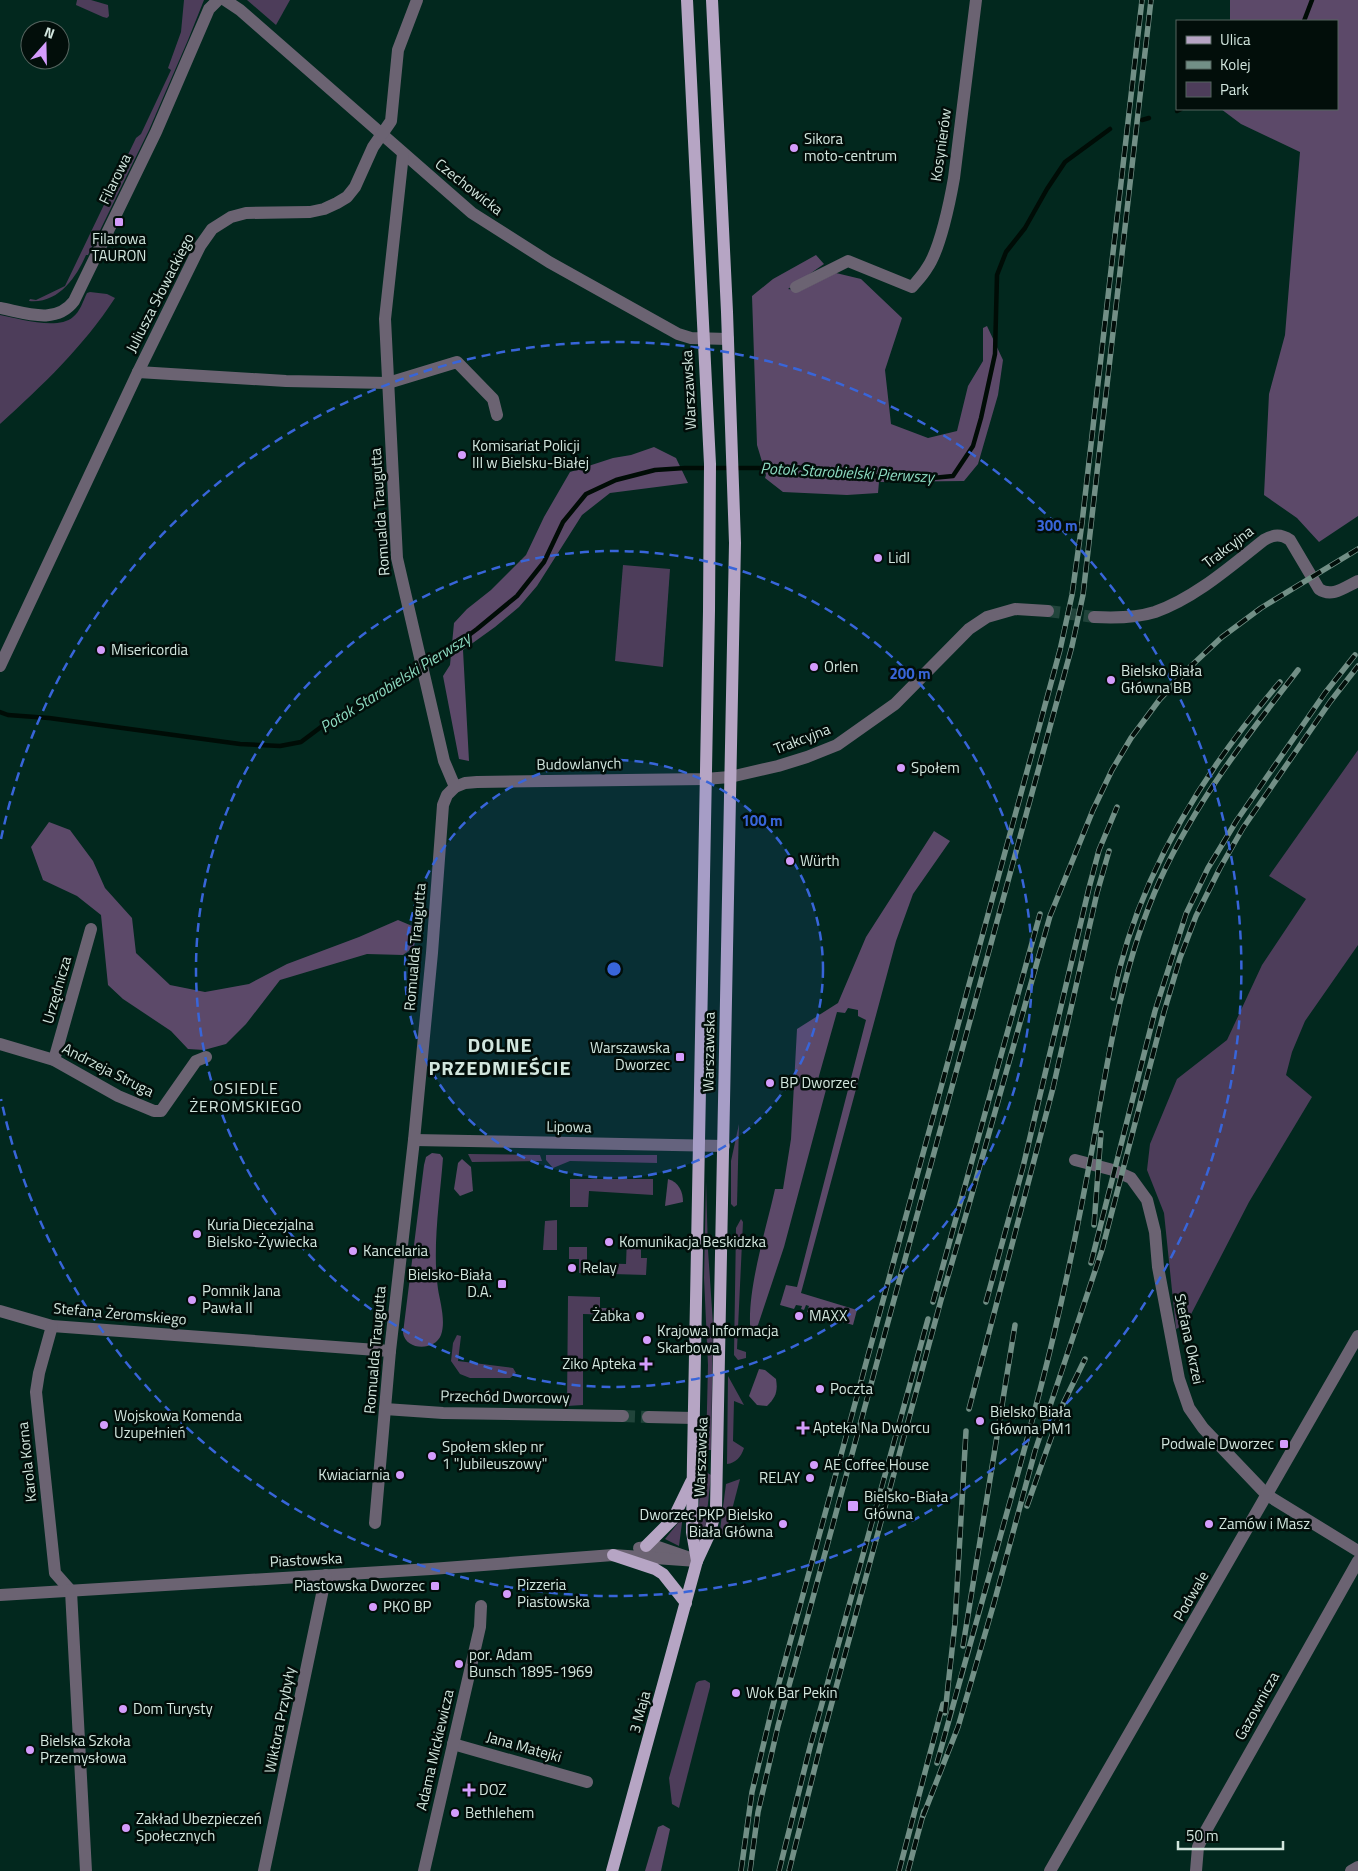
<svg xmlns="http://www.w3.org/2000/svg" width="1358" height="1871" font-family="'Titillium Web',sans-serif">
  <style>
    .green { fill: #4d3d5a }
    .forest { fill: #5c4969 }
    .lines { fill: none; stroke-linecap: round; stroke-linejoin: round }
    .stream { stroke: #000c06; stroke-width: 4.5 }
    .minor-tunnel { stroke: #21443b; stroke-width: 12; stroke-dasharray: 12 6; stroke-linecap: butt }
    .minor { stroke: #6b6372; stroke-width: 12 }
    .major { stroke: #b6a5c4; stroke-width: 12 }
    .rail-casing { stroke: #728f86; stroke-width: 5.5 }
    .rail { stroke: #020e0a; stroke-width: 4; stroke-dasharray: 11; stroke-linecap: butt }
    .ring { fill: none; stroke: #3865d9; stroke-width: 2.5; stroke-dasharray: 9 6 }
    .poi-dot { fill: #d49cfc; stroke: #020e0a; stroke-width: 2 }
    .labels { text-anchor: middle; stroke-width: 5; stroke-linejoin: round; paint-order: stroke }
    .poi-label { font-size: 15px; fill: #d2e6de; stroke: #020e0a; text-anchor: start }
    .street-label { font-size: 15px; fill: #d2e6de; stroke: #020e0a }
    .water-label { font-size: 16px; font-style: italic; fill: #8cdac0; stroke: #020e0a }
    .neighbourhood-label { font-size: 16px; letter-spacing: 1px; fill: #d2e6de; stroke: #020e0a }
    .district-label { font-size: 20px; font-weight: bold; letter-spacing: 1px; fill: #d2e6de; stroke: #020e0a }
    .centre { fill: #3865d9; stroke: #020e0a; stroke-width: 2.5 }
    .ring-label { font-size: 15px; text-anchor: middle; font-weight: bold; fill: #3865d9; stroke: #020e0a; stroke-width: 5; stroke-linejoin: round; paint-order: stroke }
  </style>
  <rect width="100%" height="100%" fill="#02281e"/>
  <g class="green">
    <path d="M77 0H91L108 5 109 16 107 18 103 17 76 5Z"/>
    <path d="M184 0H204L188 40 149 130 88 255H86C76 278 58 304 29 301L30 299 36 300 65 286 136 138 141 134 171 70 168 68 181 32Z"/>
    <path d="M247 0H290L276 25Z"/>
    <path d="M90 292 107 294 115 298C83 347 43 385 0 424V315C18 318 57 331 73 317 80 312 83 301 87 293Z"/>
    <path d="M623 565 670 569 663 667 615 661Z"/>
    <path d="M1358 750V945L1305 1021 1292 1052 1286 1075 1312 1097 1249 1202 1186 1324 1176 1329 1164 1213 1147 1170 1150 1144 1177 1079 1227 1040 1262 965 1306 899 1269 876Z"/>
    <path d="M739 1124 737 1205 734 1207 731 1204V1161Z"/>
    <path d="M468 1154 540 1155 542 1161 472 1162Z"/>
    <path d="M546 1155H657V1163L570 1161 553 1168 546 1160Z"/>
    <path d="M570 1179H653V1195L589 1191 588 1207H570Z"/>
    <path d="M706 1181 708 1250 713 1324 711 1450H706L708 1365 704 1278Z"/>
    <path d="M741 1219 743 1222 737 1349 746 1352V1358L738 1360 734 1355 736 1228Z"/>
    <path d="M557 1220V1250H543L545 1221Z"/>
    <path d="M627 1237H632L641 1247V1258H647L646 1275 579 1273V1259H569V1247H587V1263L626 1264Z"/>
    <path d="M568 1296 600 1297V1308H615V1315L583 1314V1405L567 1406Z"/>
    <path d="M457 1335 461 1336 458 1361 513 1368 516 1373 510 1378H470L460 1374 451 1361 453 1343Z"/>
    <path d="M728 1376 744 1405 734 1401 733 1441 744 1448C741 1457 736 1463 727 1464Z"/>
    <path d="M701 1469 711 1475 705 1532 699 1542H697Z"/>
    <path d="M740 1479 727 1529 719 1538 726 1484Z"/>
    <path d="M682 1514 683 1515 679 1546 665 1539 678 1523Z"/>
    <path d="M705 1680 710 1683V1687L679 1808 672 1804 669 1778 696 1683 699 1681Z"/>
  </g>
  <g class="forest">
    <path d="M1230 0H1358V516L1319 542 1297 518 1264 495 1269 394 1285 335 1300 152 1241 124 1221 109H1337V21H1230Z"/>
    <path d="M816 255 824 264 788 289 800 291 836 273 861 279 902 318 885 370 891 424 928 438 957 431 968 386 983 361V328L987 326 1003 360 998 395 978 464 964 481 879 482 878 493 847 495 783 492 765 478 766 475 757 445 752 296 773 279Z"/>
    <path d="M654 447 676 458 688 483 610 493 582 515 537 586 519 607 495 627 463 650 469 761 459 759 443 676 450 665 454 623 467 609 491 590 526 555 544 517 570 472 613 458 631 455Z"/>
    <path d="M49 822 70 830 93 861 105 888 132 918 136 953 170 985 205 992 249 984 287 964 359 937 398 920 417 928 414 947 403 955 367 954 280 980 246 1024 226 1044 204 1050 188 1049 171 1031 123 999 108 985 101 915 77 896 43 880 31 847Z"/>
    <path d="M934 831 950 841 913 894 896 941 801 1293 857 1310 853 1325 807 1312 809 1306 806 1305 804 1310 801 1309 802 1306 796 1305 794 1309 780 1305 786 1285 797 1287 866 1020 858 1016V1010L848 1008 845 1013 837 1012 817 1083 827 1086 784 1247 754 1337 751 1335C745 1295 766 1230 775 1189H783L791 1139 797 1029 838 1003 866 937Z"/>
    <path d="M432 1153 440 1154 443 1158C440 1198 432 1249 438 1289 440 1302 446 1321 441 1335 435 1351 406 1351 403 1333L424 1165 426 1157Z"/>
    <path d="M462 1159 471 1167 473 1191 460 1196 454 1189 458 1163Z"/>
    <path d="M668 1179C679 1182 683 1192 683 1202L665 1206Z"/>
    <path d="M759 1369 765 1370 776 1379C778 1391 776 1397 767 1406L757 1405 749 1396Z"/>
    <path d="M663 1825 670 1829 661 1871H645L658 1827Z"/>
  </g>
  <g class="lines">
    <g class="stream">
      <path d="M1304 21 1312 0"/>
      <path d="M1177 111 1181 109"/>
      <path d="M1142 120 1149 118"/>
      <path d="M0 712 8 715 49 718 240 744 280 746 301 742 321 727 366 701 404 675 445 653 477 629 517 596 544 562 563 522 586 494 616 480 655 470 685 468H811L869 476 922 479 953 476 973 446 981 418 995 354 997 275 1006 252 1025 228 1047 189 1065 162 1110 129"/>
    </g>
    <g class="minor-tunnel">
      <path d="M1048 611 1094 617"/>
      <path d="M623 1416 648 1417"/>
    </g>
    <g class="minor">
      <path d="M225 0 240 10 472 213 549 262 678 334 691 338 728 339"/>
      <path d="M796 287 848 261 912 287C917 281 923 275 927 268 940 250 950 201 954 178L976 0"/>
      <path d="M0 308C26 313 56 325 74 301L156 132 209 9 218 0"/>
      <path d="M138 372 286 381 388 383 457 362 493 399 497 415"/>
      <path d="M1094 617C1113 618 1136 618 1155 612 1195 598 1231 566 1264 540 1274 534 1281 534 1290 540L1319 589C1332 598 1345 587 1358 581"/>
      <path d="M0 666 138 372 200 246 212 229 231 217 246 213 310 212 324 209 337 203 347 197 355 187 373 147 391 121 398 50 417 0"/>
      <path d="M455 787 465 783 477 782 705 779 730 777 778 766 807 757 837 745 895 704 969 629 987 617 1015 609 1048 611"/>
      <path d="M0 1044 54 1060 118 1096 154 1111H161L196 1061 206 1057"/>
      <path d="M54 1060 91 929"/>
      <path d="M414 1140 724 1146"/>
      <path d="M1075 1160 1113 1170 1131 1178 1147 1200 1155 1232 1158 1267 1179 1379 1189 1408 1203 1428 1267 1495 1358 1551"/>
      <path d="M0 1311 52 1326 390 1351"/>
      <path d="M52 1326 39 1373 36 1392 55 1573 71 1591"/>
      <path d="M385 1409 443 1413 623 1416"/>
      <path d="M648 1417 694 1418"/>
      <path d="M375 1523 390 1351 414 1140 432 953 443 805 447 795 455 787 444 761 397 558 385 319 403 154"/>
      <path d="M639 1548 655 1546 687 1557"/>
      <path d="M71 1591 86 1871"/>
      <path d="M0 1595 431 1569 613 1555 697 1561"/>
      <path d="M453 1744 587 1782"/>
      <path d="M264 1871 326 1575"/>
      <path d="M424 1871 480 1627 481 1606"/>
      <path d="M1050 1871 1358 1336"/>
      <path d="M1196 1871 1198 1847 1204 1834 1358 1561"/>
      <path d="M1351 1871 1358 1867"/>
    </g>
    <g class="major">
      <path d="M687 0 710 464 709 611 693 1460 692 1532 697 1561"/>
      <path d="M646 1546 673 1519 691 1482"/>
      <path d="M613 1555 655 1569 663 1574 686 1603"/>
      <path d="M612 1871 697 1561 710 1533 716 1508 735 543 727 312 712 0"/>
    </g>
    <defs>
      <g id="rail">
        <path d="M1113 998C1136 879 1202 773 1280 682"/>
        <path d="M1094 1225 1101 1133"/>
        <path d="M1091 1263 1155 1011 1186 914 1208 868 1237 820 1325 693 1355 655"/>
        <path d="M933 1302 1040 914"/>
        <path d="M986 1302 1023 1167 1089 888 1099 850 1117 807"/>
        <path d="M969 1409 1053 1088 1097 893 1109 851"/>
        <path d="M1027 1506 1063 1404 1085 1359"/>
        <path d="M963 1646 1015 1325"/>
        <path d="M945 1713 955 1623 966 1431"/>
        <path d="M937 1763C961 1675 986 1587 1011 1498 1026 1444 1041 1389 1054 1334 1069 1270 1082 1205 1094 1139 1109 1051 1123 962 1160 880 1195 803 1247 736 1298 670"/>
        <path d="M923 1816 958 1727 994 1603 1035 1451 1102 1250 1164 1012 1180 958 1196 916 1220 868 1243 828 1330 702 1358 666"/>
        <path d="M741 1871 752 1792 773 1705 1060 650 1072 595 1082 523 1142 0"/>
        <path d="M750 1871 758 1812 778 1726 1072 646 1083 595 1151 0"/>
        <path d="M779 1871 810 1747 928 1319"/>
        <path d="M789 1871 821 1743 941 1300 970 1201 1050 916 1093 810 1112 770 1131 738 1160 699 1190 667 1222 637 1261 608 1358 549"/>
        <path d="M899 1871 943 1704"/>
        <path d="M908 1871 924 1811"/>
      </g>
    </defs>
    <use href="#rail" class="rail-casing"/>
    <use href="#rail" class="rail"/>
  </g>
  <circle cx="614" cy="969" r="209" fill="#3865d9" fill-opacity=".12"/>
  <g class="ring">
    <circle cx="614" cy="969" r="209"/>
    <circle cx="614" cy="969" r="418"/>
    <path d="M1 839A627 627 0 1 1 1 1099"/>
  </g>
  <g class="poi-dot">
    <circle cx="794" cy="148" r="5"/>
    <rect x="114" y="217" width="10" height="10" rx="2.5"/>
    <circle cx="462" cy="455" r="5"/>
    <circle cx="878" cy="558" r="5"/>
    <circle cx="101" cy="650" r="5"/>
    <circle cx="814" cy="667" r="5"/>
    <circle cx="1111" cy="680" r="5"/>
    <circle cx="901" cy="768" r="5"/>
    <circle cx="790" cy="861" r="5"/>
    <rect x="675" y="1052" width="10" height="10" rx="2.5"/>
    <circle cx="770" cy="1083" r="5"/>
    <circle cx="197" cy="1234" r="5"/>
    <circle cx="609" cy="1242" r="5"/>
    <circle cx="353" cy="1251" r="5"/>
    <circle cx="572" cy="1268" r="5"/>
    <rect x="497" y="1279" width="10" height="10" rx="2.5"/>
    <circle cx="192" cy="1300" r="5"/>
    <circle cx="640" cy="1316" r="5"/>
    <circle cx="799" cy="1316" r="5"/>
    <circle cx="647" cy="1340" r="5"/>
    <path d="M643.5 1356.5h5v5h5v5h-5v5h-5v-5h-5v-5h5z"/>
    <circle cx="820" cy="1389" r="5"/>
    <circle cx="980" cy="1421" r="5"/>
    <circle cx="104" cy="1425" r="5"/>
    <path d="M800.5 1420.5h5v5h5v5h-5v5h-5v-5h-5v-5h5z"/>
    <rect x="1279" y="1439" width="10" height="10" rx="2.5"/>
    <circle cx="432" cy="1456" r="5"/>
    <circle cx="814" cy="1465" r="5"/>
    <circle cx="400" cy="1475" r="5"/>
    <circle cx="810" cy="1478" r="5"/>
    <rect x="847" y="1500" width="12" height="12" rx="2.5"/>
    <circle cx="783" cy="1524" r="5"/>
    <circle cx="1209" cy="1524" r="5"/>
    <rect x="430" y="1581" width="10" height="10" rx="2.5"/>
    <circle cx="507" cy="1594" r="5"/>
    <circle cx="373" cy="1607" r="5"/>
    <circle cx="459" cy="1664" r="5"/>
    <circle cx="736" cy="1693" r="5"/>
    <circle cx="123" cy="1709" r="5"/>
    <circle cx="30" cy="1750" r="5"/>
    <path d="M466.5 1782.5h5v5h5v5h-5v5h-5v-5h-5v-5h5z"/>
    <circle cx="455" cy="1813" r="5"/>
    <circle cx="126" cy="1828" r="5"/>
  </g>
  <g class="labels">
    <g class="poi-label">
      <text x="804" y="144">Sikora<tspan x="804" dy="17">moto-centrum</tspan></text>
      <text x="119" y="244" text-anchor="middle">Filarowa<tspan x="119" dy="17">TAURON</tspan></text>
      <text x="472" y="451">Komisariat Policji<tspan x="472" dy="17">III w Bielsku-Białej</tspan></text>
      <text x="888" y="563">Lidl</text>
      <text x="111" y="655">Misericordia</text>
      <text x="824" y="672">Orlen</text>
      <text x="1121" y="676">Bielsko Biała<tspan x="1121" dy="17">Główna BB</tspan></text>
      <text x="911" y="773">Społem</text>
      <text x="800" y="866">Würth</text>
      <text x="670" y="1053" text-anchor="end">Warszawska<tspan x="670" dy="17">Dworzec</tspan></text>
      <text x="780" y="1088">BP Dworzec</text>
      <text x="207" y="1230">Kuria Diecezjalna<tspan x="207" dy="17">Bielsko-Żywiecka</tspan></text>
      <text x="619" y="1247">Komunikacja Beskidzka</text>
      <text x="363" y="1256">Kancelaria</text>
      <text x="582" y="1273">Relay</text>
      <text x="492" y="1280" text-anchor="end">Bielsko-Biała<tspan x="492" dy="17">D.A.</tspan></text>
      <text x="202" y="1296">Pomnik Jana<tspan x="202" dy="17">Pawła II</tspan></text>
      <text x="630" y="1321" text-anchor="end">Żabka</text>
      <text x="809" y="1321">MAXX</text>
      <text x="657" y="1336">Krajowa Informacja<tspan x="657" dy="17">Skarbowa</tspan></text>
      <text x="636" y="1369" text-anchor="end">Ziko Apteka</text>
      <text x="830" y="1394">Poczta</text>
      <text x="990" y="1417">Bielsko Biała<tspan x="990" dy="17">Główna PM1</tspan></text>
      <text x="114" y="1421">Wojskowa Komenda<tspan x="114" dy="17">Uzupełnień</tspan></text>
      <text x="813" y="1433">Apteka Na Dworcu</text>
      <text x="1274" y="1449" text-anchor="end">Podwale Dworzec</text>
      <text x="442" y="1452">Społem sklep nr<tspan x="442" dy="17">1 "Jubileuszowy"</tspan></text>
      <text x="824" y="1470">AE Coffee House</text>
      <text x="390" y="1480" text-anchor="end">Kwiaciarnia</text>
      <text x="800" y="1483" text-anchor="end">RELAY</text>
      <text x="864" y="1502">Bielsko-Biała<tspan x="864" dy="17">Główna</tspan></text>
      <text x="773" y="1520" text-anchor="end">Dworzec PKP Bielsko<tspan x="773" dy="17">Biała Główna</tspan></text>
      <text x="1219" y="1529">Zamów i Masz</text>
      <text x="517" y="1590">Pizzeria<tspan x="517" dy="17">Piastowska</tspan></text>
      <text x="425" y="1591" text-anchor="end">Piastowska Dworzec</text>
      <text x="383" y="1612">PKO BP</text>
      <text x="469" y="1660">por. Adam<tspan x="469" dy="17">Bunsch 1895-1969</tspan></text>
      <text x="746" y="1698">Wok Bar Pekin</text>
      <text x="133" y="1714">Dom Turysty</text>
      <text x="40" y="1746">Bielska Szkoła<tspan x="40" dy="17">Przemysłowa</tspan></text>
      <text x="479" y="1795">DOZ</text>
      <text x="465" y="1818">Bethlehem</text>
      <text x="136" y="1824">Zakład Ubezpieczeń<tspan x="136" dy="17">Społecznych</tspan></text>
    </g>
    <g class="street-label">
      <text transform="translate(941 145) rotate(-82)" y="5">Kosynierów</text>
      <text transform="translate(115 179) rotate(-64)" y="5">Filarowa</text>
      <text transform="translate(469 187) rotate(38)" y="5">Czechowicka</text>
      <text transform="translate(160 293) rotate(-63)" y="5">Juliusza Słowackiego</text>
      <text transform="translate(689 390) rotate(-93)" y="5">Warszawska</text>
      <text transform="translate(380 512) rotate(-94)" y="5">Romualda Traugutta</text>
      <text transform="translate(1228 547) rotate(-37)" y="5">Trakcyjna</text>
      <text transform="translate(802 739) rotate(-21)" y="5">Trakcyjna</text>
      <text transform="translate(579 764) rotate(-1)" y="5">Budowlanych</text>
      <text transform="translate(415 947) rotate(-85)" y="5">Romualda Traugutta</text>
      <text transform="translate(57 990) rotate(-74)" y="5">Urzędnicza</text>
      <text transform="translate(709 1052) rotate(-89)" y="5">Warszawska</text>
      <text transform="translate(108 1070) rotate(27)" y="5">Andrzeja Struga</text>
      <text transform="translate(569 1127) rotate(1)" y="5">Lipowa</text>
      <text transform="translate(120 1314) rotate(5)" y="5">Stefana Żeromskiego</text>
      <text transform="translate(1189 1339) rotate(78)" y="5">Stefana Okrzei</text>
      <text transform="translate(375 1350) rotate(-85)" y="5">Romualda Traugutta</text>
      <text transform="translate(505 1397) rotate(1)" y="5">Przechód Dworcowy</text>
      <text transform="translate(701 1457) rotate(-88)" y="5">Warszawska</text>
      <text transform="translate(27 1462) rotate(-96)" y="5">Karola Korna</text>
      <text transform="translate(306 1560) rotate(-3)" y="5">Piastowska</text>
      <text transform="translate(1191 1596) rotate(-60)" y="5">Podwale</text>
      <text transform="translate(1257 1706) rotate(-61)" y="5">Gazownicza</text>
      <text transform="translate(640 1712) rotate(-75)" y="5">3 Maja</text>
      <text transform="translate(280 1720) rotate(-79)" y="5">Wiktora Przybyły</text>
      <text transform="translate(524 1747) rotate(16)" y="5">Jana Matejki</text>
      <text transform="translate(435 1750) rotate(-77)" y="5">Adama Mickiewicza</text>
    </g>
    <g class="water-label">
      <text transform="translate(847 472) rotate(3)" y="6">Potok Starobielski Pierwszy</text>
      <text transform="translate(395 682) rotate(-32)" y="6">Potok Starobielski Pierwszy</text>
    </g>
    <g class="neighbourhood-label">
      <text x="246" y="1094">OSIEDLE<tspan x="246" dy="18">ŻEROMSKIEGO</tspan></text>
    </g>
    <g class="district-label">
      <text x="500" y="1052">DOLNE<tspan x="500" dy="23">PRZEDMIEŚCIE</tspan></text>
    </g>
  </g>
  <circle cx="614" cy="969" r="8" class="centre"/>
  <g class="ring-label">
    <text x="1057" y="531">300 m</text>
    <text x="910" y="679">200 m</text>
    <text x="762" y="826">100 m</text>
  </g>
  <rect x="1176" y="20" width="162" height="90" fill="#020e0a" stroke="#55645f"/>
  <rect x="1186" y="36" width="25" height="8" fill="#b6a5c4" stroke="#55645f"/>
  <text x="1220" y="45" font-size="15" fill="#d2e6de">Ulica</text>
  <rect x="1186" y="61" width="25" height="8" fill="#728f86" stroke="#55645f"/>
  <text x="1220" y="70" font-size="15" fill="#d2e6de">Kolej</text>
  <rect x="1186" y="82" width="25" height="15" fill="#4d3d5a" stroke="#55645f"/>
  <text x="1220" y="95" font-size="15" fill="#d2e6de">Park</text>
  <g transform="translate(45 45) rotate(20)"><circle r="24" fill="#020e0a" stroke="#55645f"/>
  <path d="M0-4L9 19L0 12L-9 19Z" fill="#d49cfc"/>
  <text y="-8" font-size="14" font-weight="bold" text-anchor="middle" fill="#d2e6de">N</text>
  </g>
  <path d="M1178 1841v8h105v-8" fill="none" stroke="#d2e6de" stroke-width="2.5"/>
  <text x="1186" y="1841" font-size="15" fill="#d2e6de" stroke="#020e0a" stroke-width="4" paint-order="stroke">50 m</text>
</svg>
